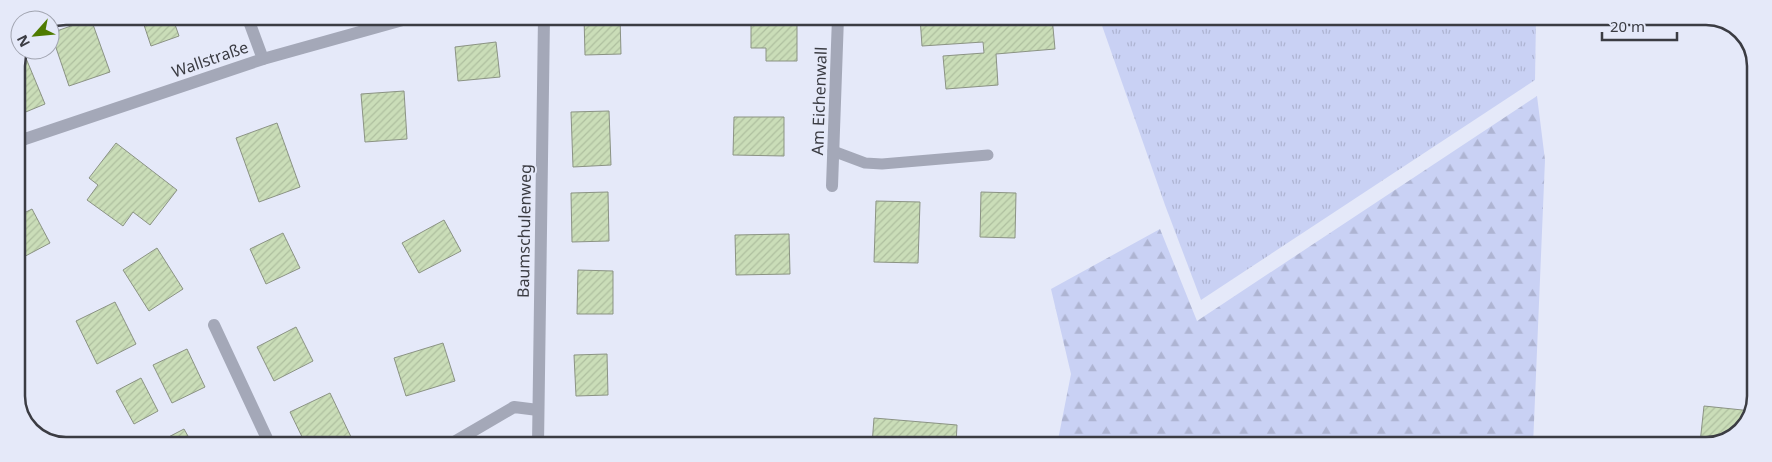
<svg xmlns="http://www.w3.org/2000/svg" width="1772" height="462" font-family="'Noto Sans',sans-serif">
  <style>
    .grass { fill: url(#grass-tufts) }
    .forest { fill: url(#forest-firs) }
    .building { fill: url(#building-hatch); stroke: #8b9384 }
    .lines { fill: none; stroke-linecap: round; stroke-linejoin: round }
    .service { stroke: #a4a8b8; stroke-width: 11 }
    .minor { stroke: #a4a8b8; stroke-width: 12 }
    .labels { text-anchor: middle; stroke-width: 4; stroke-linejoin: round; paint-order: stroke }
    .street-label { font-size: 16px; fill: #3b3c43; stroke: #e5e9f9 }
    .rim { fill: none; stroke: #3b3c43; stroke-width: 2.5 }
  </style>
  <defs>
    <pattern id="grass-tufts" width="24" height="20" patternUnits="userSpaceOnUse" patternTransform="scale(1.25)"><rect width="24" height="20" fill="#c9d1f4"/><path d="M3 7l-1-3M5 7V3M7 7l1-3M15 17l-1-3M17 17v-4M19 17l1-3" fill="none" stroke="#aeb4d2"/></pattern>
    <pattern id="forest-firs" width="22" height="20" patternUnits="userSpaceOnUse" patternTransform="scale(1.25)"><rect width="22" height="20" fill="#c9d1f4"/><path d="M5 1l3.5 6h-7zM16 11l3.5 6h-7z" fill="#aeb4d2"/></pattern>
    <pattern id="building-hatch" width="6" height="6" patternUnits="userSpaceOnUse" patternTransform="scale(1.25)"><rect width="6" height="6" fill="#caddb8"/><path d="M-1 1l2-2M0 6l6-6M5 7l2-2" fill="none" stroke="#aebf9f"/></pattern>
  </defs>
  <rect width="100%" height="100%" fill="#e5e9f9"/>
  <path class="grass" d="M1099 17H1536L1535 80 1201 300 1165 205Z"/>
  <path class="forest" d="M1537 96 1545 160 1533 446 1057 445 1071 374 1051 289 1160 229 1197 321Z"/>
  <g class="building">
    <path d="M141 16H172L179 36 151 46Z"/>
    <path d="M584 17H620L621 54 585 55Z"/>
    <path d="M751 17H797V61H766V48H751Z"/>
    <path d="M920 17H1052L1055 49 996 54 998 85 946 89 943 56 984 53 983 42 922 46Z"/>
    <path d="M91 19 110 72 69 86 51 33Z"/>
    <path d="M496 42 500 77 458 81 455 47Z"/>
    <path d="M23 51 45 104 16 116V66Z"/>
    <path d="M404 91 407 139 365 142 361 94Z"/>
    <path d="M609 111 611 165 573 167 571 112Z"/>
    <path d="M734 117H784V156L733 155Z"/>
    <path d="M277 123 300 187 259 202 236 138Z"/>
    <path d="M116 143 177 190 150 225 133 212 123 226 87 200 98 185 89 178Z"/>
    <path d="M608 192 609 241 572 242 571 193Z"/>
    <path d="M981 192 1016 193 1015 238 980 237Z"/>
    <path d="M876 201 920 202 918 263 874 262Z"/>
    <path d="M32 209 50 243 16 261V217Z"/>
    <path d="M444 220 461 251 419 273 402 243Z"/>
    <path d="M283 233 300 268 266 284 250 249Z"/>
    <path d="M789 234 790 274 736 275 735 235Z"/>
    <path d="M157 248 183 289 149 311 123 270Z"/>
    <path d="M578 270 613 271V314H577Z"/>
    <path d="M115 302 136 344 97 364 76 321Z"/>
    <path d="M296 327 313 361 274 381 257 347Z"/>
    <path d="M443 343 455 381 406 396 394 358Z"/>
    <path d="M187 349 205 387 172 403 153 365Z"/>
    <path d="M607 354 608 395 576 396 574 355Z"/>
    <path d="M141 378 158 411 134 424 116 391Z"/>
    <path d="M330 393 352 439 340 445H306L290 412Z"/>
    <path d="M1704 406 1752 411 1739 434 1711 444 1700 443Z"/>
    <path d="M874 418 957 425 956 445H872Z"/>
    <path d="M184 429 193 445H153Z"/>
  </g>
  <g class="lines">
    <path class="service" d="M833 151 865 163 882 164 988 155"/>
    <g class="minor">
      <path d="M247 16 263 59"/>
      <path d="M16 142 263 59 417 16"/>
      <path d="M832 186 838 17"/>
      <path d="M214 325 270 445"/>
      <path d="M449 445 514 407 538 410"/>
      <path d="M538 445 544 17"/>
    </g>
  </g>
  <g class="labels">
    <g class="street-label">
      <text transform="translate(210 59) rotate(-19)" y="6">Wallstraße</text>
      <text transform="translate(819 101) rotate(-88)" y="6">Am Eichenwall</text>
      <text transform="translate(524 231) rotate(-89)" y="6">Baumschulenweg</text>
    </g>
  </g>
  <path d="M0 0H1772V462H0ZM66 25H1706A41 41 0 0 1 1747 66V396A41 41 0 0 1 1706 437H66A41 41 0 0 1 25 396V66A41 41 0 0 1 66 25Z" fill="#e5e9f9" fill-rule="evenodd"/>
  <path class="rim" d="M66 25H1706A41 41 0 0 1 1747 66V396A41 41 0 0 1 1706 437H66A41 41 0 0 1 25 396V66A41 41 0 0 1 66 25Z"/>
  <g transform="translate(35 35) rotate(243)"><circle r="24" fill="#e5e9f9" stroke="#a1a4b0"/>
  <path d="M0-4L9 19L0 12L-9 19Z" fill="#4f7b00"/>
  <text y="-8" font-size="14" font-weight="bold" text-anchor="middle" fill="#3b3c43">N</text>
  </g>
  <path d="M1602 32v8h75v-8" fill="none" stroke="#3b3c43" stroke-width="2.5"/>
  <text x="1610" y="32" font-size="15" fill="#3b3c43" stroke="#e5e9f9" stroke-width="4" paint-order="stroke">20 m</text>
</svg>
